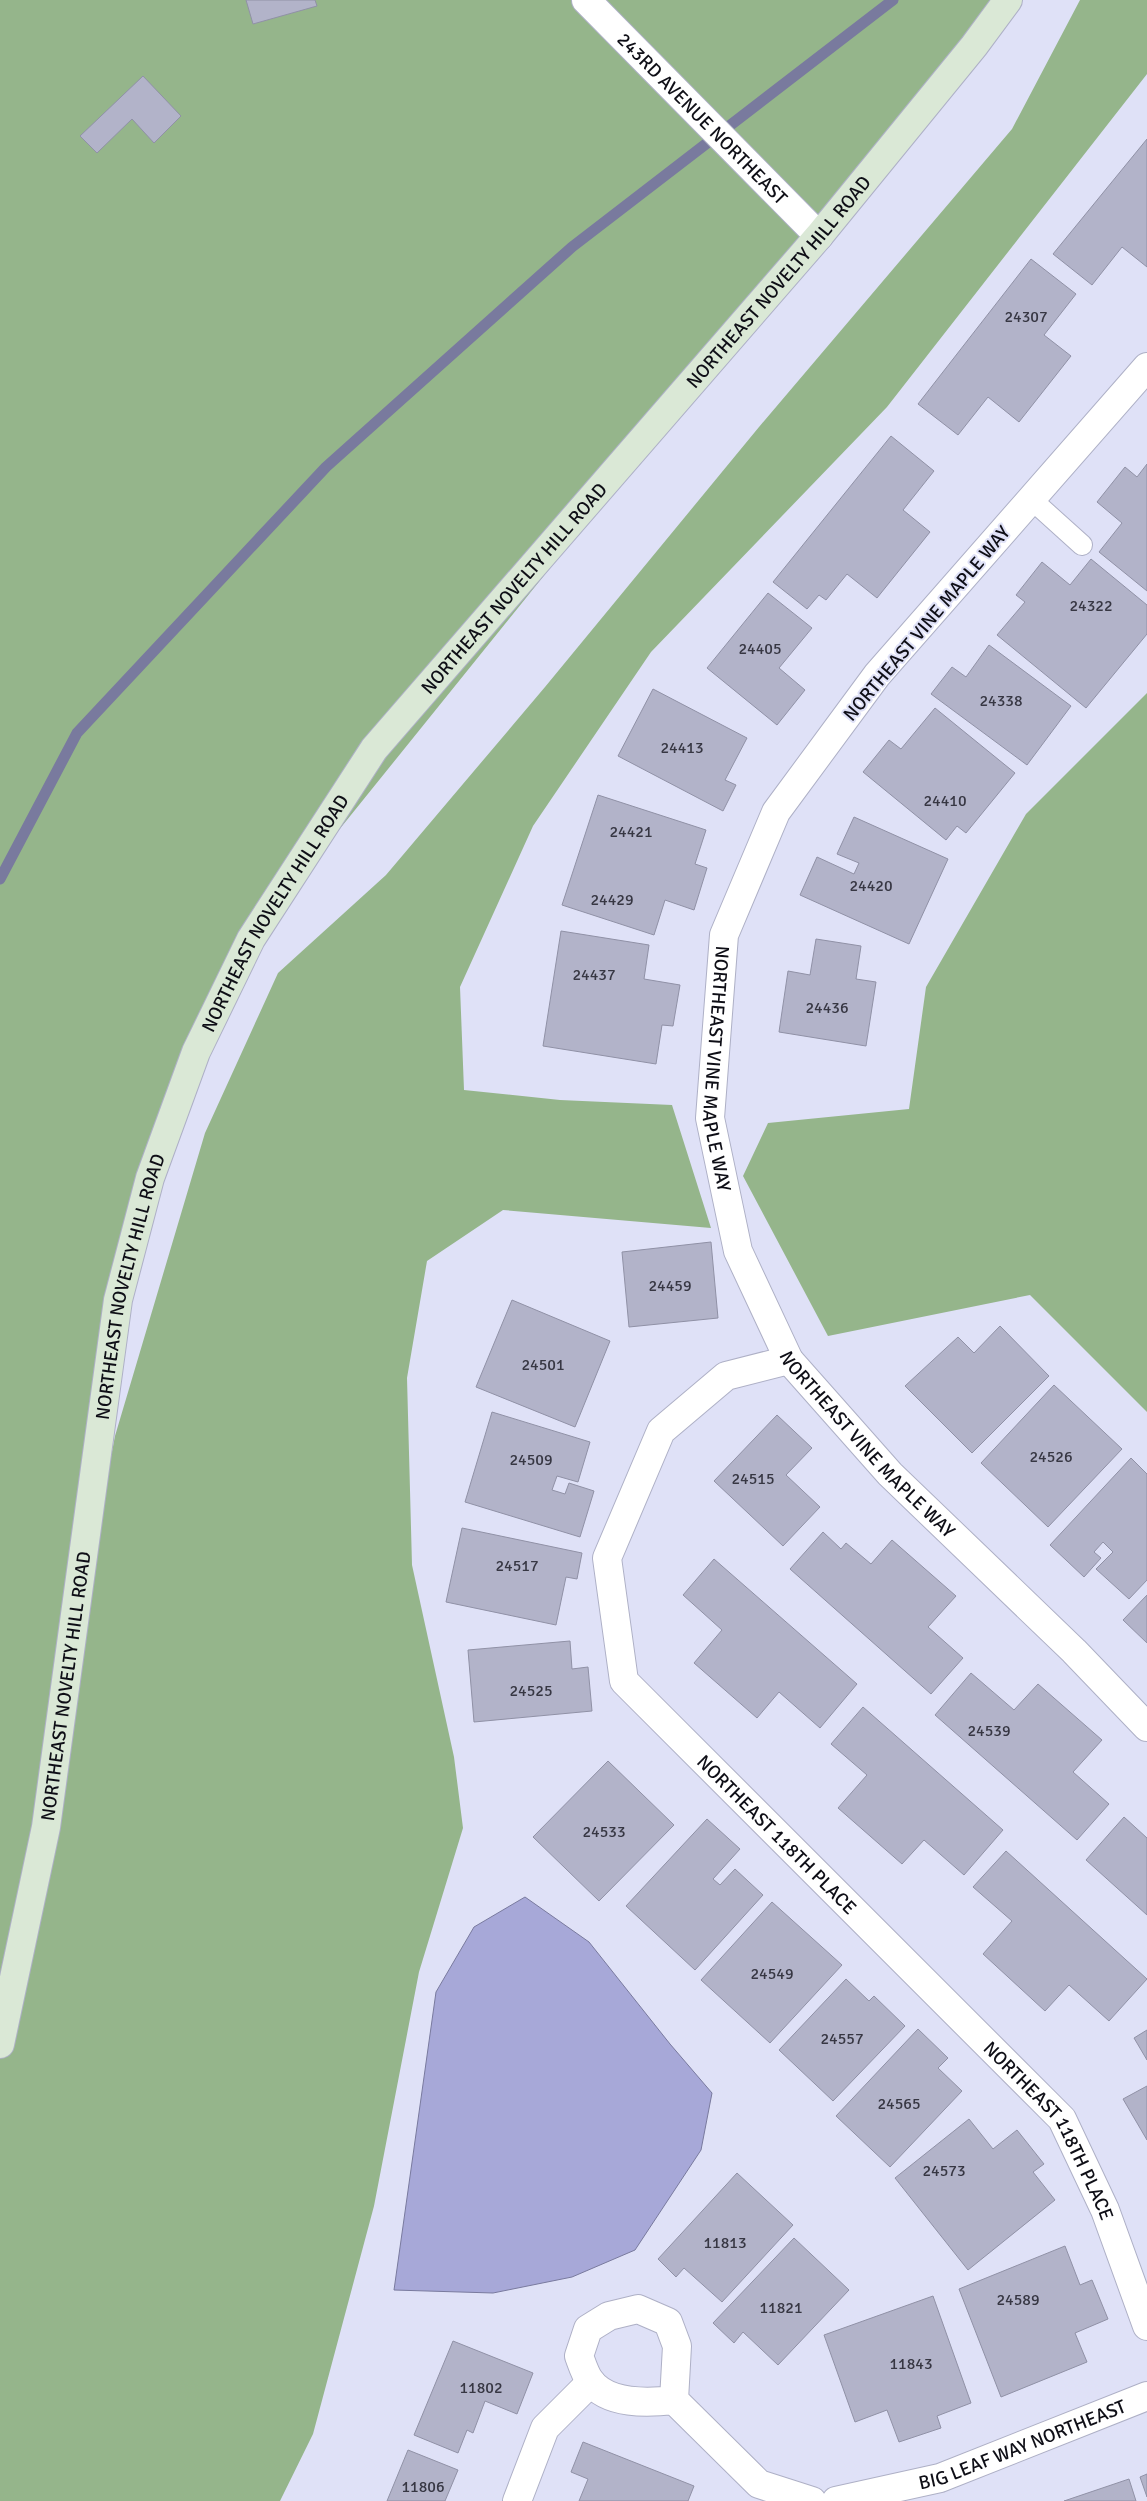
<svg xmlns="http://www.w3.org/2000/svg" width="1147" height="2501" font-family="Signika,sans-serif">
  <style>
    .forest { fill: #95b58b }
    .water { fill: #a7a8d8; stroke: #797a9e }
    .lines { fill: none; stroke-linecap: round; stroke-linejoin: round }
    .stream { stroke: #797a9e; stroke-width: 11 }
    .building { fill: #b2b3c9; stroke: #9091a6 }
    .lane-casing { stroke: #aeb0c6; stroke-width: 22 }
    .street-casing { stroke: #aeb0c6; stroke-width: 30 }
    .secondary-casing { stroke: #aeb0c6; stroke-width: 30 }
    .lane { stroke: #fff; stroke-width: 20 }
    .street { stroke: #fff; stroke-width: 28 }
    .secondary { stroke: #dae8d6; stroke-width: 28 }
    .labels { text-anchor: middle; stroke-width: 4; stroke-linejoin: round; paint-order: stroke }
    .number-label { font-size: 16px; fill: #373743 }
    .street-label { font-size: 19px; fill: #0e0e16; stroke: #dfe1f7 }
  </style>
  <rect width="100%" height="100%" fill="#dfe1f7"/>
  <g class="forest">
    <path d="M0 0H1008L251 939 150 1178 65 1692 115 1436 205 1133 278 973 386 875 545 687 759 427 1012 129 1080 0H1147V74L887 407 651 652 533 826 460 987 464 1090 560 1100 672 1105 711 1228 503 1210 427 1261 407 1378 412 1565 454 1757 463 1828 419 1972 374 2206 313 2434 280 2501H0Z"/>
    <path d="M1147 693V1412L1030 1295 828 1336 743 1176 768 1123 909 1109 926 987 1026 814Z"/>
  </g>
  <path class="water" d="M525 1897 589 1942 670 2044 712 2093 701 2150 635 2250 572 2277 493 2293 394 2290 436 1992 474 1927Z"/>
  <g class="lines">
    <path class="stream" d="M0 879 77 733 326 467 572 247 893 0"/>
  </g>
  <g class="building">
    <path d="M246 0H315L317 6 253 24Z"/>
    <path d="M143 76 181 116 154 143 132 119 97 153 80 136Z"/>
    <path d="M1147 139V267L1122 247 1092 285 1053 254Z"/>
    <path d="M1031 259 1076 294 1044 335 1071 356 1019 422 988 397 958 435 918 404Z"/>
    <path d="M891 436 934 471 903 510 930 532 877 598 847 574 826 600 819 595 807 609 773 582Z"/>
    <path d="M1147 464V591L1099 552 1122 523 1097 502 1125 467 1137 477Z"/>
    <path d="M1091 559 1147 605V634L1086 708 997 635 1025 602 1016 595 1042 562 1070 585Z"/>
    <path d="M768 593 812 628 779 668 805 690 777 725 707 668Z"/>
    <path d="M989 645 1071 706 1027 765 931 694 952 667 966 677Z"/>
    <path d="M653 689 747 738 725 780 736 785 723 811 618 756Z"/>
    <path d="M935 708 1015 773 966 833 957 826 946 840 863 772 889 740 901 749Z"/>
    <path d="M598 795 706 830 695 864 707 868 694 910 665 900 654 935 562 905Z"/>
    <path d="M854 817 948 859 909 944 800 895 817 857 854 874 859 863 837 854Z"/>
    <path d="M561 931 649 945 644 979 680 985 673 1026 662 1025 656 1064 543 1046Z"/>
    <path d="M816 939 861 946 856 979 876 982 866 1046 779 1032 788 971 810 975Z"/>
    <path d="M711 1242 718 1318 629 1327 622 1252Z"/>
    <path d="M512 1300 610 1341 575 1427 476 1387Z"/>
    <path d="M1000 1326 1049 1376 972 1453 905 1386 958 1337 974 1353Z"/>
    <path d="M1054 1385 1122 1449 1048 1527 981 1463Z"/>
    <path d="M492 1412 590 1442 578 1482 557 1476 552 1490 565 1494 569 1483 594 1491 580 1537 465 1502Z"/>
    <path d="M777 1415 812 1448 786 1475 820 1507 783 1546 714 1481Z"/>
    <path d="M1131 1458 1147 1474V1580L1129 1599 1096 1569 1113 1552 1103 1542 1094 1552 1101 1558 1084 1577 1050 1545Z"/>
    <path d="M462 1528 582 1553 577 1579 566 1577 556 1625 446 1602Z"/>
    <path d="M823 1532 841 1549 846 1543 871 1564 892 1540 956 1596 928 1627 963 1658 931 1694 790 1569Z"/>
    <path d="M714 1559 857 1684 820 1728 779 1692 757 1718 694 1663 722 1630 683 1595Z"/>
    <path d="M1147 1595V1643L1123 1620Z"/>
    <path d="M570 1641 572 1669 588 1667 592 1711 474 1722 468 1650Z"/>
    <path d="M971 1673 1014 1710 1038 1684 1102 1740 1073 1772 1109 1804 1077 1840 935 1715Z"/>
    <path d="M863 1707 1003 1830 964 1875 924 1840 902 1864 838 1808 867 1775 831 1744Z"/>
    <path d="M608 1761 674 1825 599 1901 533 1837Z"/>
    <path d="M1124 1817 1147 1838V1915L1086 1860Z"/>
    <path d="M707 1819 740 1849 713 1879 720 1885 735 1869 763 1895 695 1970 626 1906Z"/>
    <path d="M1006 1851 1147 1979 1109 2021 1069 1985 1045 2011 983 1954 1012 1921 973 1887Z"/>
    <path d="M772 1902 842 1965 770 2043 701 1980Z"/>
    <path d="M846 1979 869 2001 874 1996 905 2026 833 2101 779 2050Z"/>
    <path d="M918 2029 948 2058 938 2068 962 2091 890 2167 836 2116Z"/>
    <path d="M1147 2030V2060L1134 2038Z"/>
    <path d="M1147 2086V2140L1123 2099Z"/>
    <path d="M969 2119 993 2149 1017 2130 1044 2164 1033 2172 1055 2200 968 2270 895 2178Z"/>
    <path d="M737 2173 793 2225 722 2302 684 2268 676 2277 658 2259Z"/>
    <path d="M794 2238 849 2290 778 2365 743 2332 734 2343 713 2323Z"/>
    <path d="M1065 2246 1080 2285 1092 2280 1108 2319 1075 2333 1087 2362 1001 2397 959 2289Z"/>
    <path d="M933 2296 971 2403 937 2416 941 2428 899 2442 887 2410 855 2422 824 2335Z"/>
    <path d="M453 2341 533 2373 517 2414 485 2401 473 2433 467 2430 458 2453 414 2435Z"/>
    <path d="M583 2442 694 2486 688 2501H579L588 2479 571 2472Z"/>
    <path d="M408 2450 458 2470 445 2501H387Z"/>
    <path d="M1147 2474V2497L1140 2477Z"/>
    <path d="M1129 2479 1136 2501H1064Z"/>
  </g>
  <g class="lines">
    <defs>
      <path id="lane" d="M1031 499 1082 545"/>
      <g id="street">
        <path id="s1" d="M586 0 819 236"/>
        <path id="s2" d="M1147 367 877 675 776 812 724 935 710 1118 738 1251 789 1360 890 1474 1074 1651 1147 1727"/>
        <path id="s3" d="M789 1360 726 1376 661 1431 607 1558 624 1681 1062 2119 1105 2210 1147 2326"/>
        <path d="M674 2400 677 2346 668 2322 638 2309 609 2316 588 2329 579 2356C582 2364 585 2374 590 2381 608 2405 648 2403 674 2400L759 2484 812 2501"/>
        <path d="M517 2501 545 2428 591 2382"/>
        <path id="s4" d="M836 2501 940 2478 1147 2396"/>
      </g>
      <g id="secondary">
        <path id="s5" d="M0 2044 46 1827 118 1300 150 1178 196 1052 251 939 374 749 819 236 974 46 1008 0"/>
      </g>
    </defs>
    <use href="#lane" class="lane-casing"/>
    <use href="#street" class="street-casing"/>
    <use href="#secondary" class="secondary-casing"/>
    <use href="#lane" class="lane"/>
    <use href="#street" class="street"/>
    <use href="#secondary" class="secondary"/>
  </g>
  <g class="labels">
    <g class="number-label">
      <text x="1026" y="322">24307</text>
      <text x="1091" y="611">24322</text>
      <text x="760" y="654">24405</text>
      <text x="1001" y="706">24338</text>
      <text x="682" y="753">24413</text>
      <text x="945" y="806">24410</text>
      <text x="631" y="837">24421</text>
      <text x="871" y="891">24420</text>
      <text x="612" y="905">24429</text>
      <text x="594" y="980">24437</text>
      <text x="827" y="1013">24436</text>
      <text x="670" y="1291">24459</text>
      <text x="543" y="1370">24501</text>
      <text x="1051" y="1462">24526</text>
      <text x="531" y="1465">24509</text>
      <text x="753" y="1484">24515</text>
      <text x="517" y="1571">24517</text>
      <text x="531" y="1696">24525</text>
      <text x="989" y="1736">24539</text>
      <text x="604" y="1837">24533</text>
      <text x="772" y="1979">24549</text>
      <text x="842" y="2044">24557</text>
      <text x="899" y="2109">24565</text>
      <text x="944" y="2176">24573</text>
      <text x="725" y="2248">11813</text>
      <text x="1018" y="2305">24589</text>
      <text x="781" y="2313">11821</text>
      <text x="911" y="2369">11843</text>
      <text x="481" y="2393">11802</text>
      <text x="423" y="2492">11806</text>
    </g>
    <g class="street-label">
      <text dy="7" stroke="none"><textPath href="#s1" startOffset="166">243RD AVENUE NORTHEAST</textPath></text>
      <text dy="7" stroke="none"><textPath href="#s5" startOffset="1984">NORTHEAST NOVELTY HILL ROAD</textPath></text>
      <text dy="7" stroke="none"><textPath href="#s5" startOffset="1579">NORTHEAST NOVELTY HILL ROAD</textPath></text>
      <text transform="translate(926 623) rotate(-50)" y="7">NORTHEAST VINE MAPLE WAY</text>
      <text dy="7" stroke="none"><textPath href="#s5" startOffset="1174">NORTHEAST NOVELTY HILL ROAD</textPath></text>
      <text dy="7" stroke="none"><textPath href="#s2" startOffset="848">NORTHEAST VINE MAPLE WAY</textPath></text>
      <text dy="7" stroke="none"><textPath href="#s5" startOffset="769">NORTHEAST NOVELTY HILL ROAD</textPath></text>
      <text dy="7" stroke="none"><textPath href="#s2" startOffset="1268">NORTHEAST VINE MAPLE WAY</textPath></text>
      <text dy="7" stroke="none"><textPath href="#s5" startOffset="364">NORTHEAST NOVELTY HILL ROAD</textPath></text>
      <text dy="7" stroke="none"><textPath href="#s3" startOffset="629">NORTHEAST 118TH PLACE</textPath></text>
      <text dy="7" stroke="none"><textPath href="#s3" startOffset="1034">NORTHEAST 118TH PLACE</textPath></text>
      <text dy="7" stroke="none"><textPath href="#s4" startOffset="195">BIG LEAF WAY NORTHEAST</textPath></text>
    </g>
  </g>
</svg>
